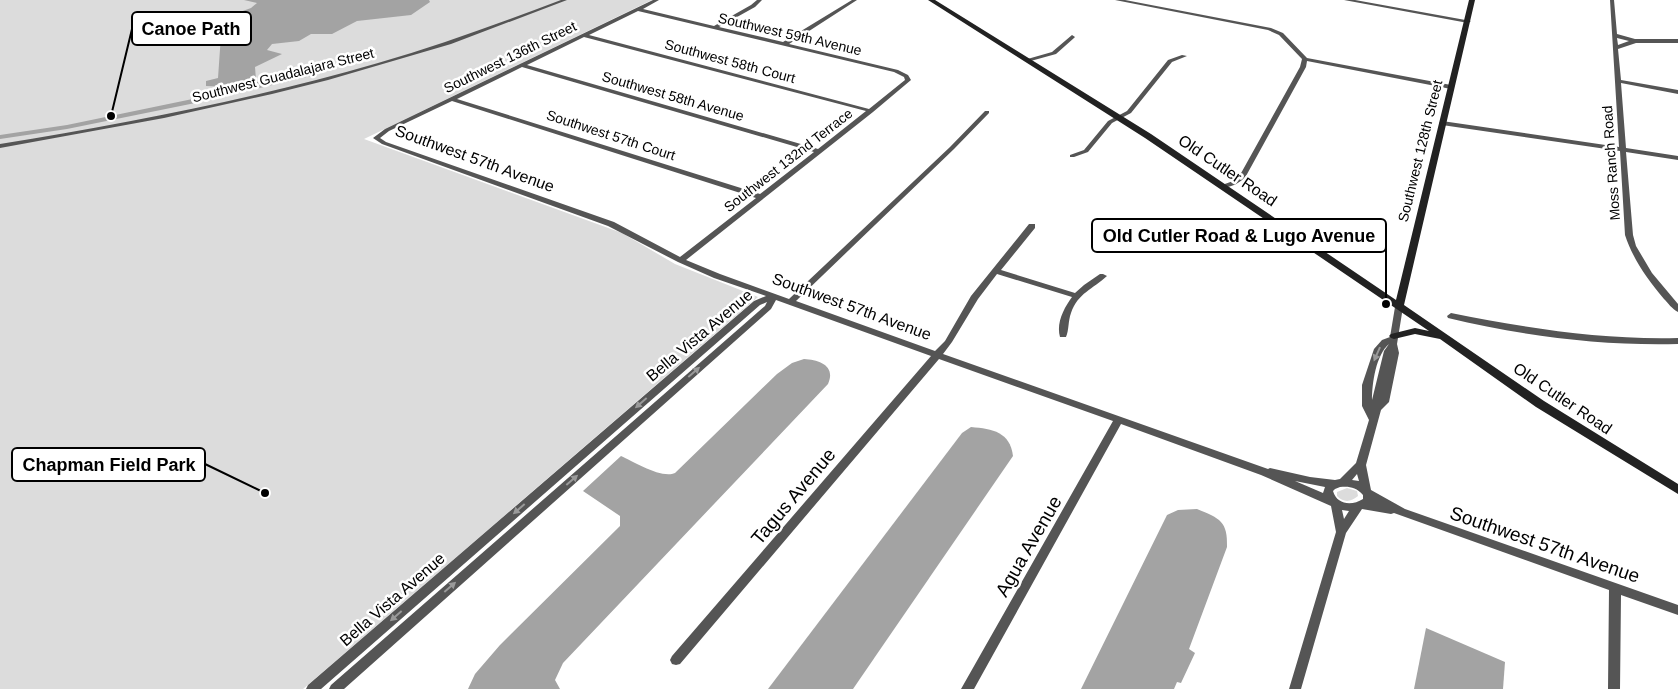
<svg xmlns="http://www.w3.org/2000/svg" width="1678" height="689" font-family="Arial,sans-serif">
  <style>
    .green { fill: #dcdcdc }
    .water { fill: #a3a3a3 }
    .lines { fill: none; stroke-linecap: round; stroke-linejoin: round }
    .canal { fill: #a3a3a3; fill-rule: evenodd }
    .street { fill: #555; fill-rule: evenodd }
    .secondary { fill: #222; fill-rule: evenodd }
    .oneway { fill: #999 }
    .labels { text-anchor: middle; stroke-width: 5; stroke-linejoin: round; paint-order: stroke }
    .far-street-label { font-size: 14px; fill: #000; stroke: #fff }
    .street-label { font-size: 16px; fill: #000; stroke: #fff }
    .near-street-label { font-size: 19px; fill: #000; stroke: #fff }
    .leader { fill: none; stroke: #000; stroke-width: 2 }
    .callout-dot { fill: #000; stroke: #fff; stroke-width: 2 }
    .callout { fill: #fff; stroke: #000; stroke-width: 2 }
    .callout-label { font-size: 18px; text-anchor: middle; font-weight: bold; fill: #000 }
  </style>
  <rect width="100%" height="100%" fill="#fff"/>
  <g class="green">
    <path d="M0 0H652L364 139 622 233 675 264 758 297 303 689H0Z"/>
    <path d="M1347 488 1357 491 1358 496C1351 502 1344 503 1337 496V492Z"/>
  </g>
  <g class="water">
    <path d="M244 0H429L430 2 411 15 357 21 332 34H311L299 41 272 44 267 50 282 54 255 67 256 80 326 69 315 75 204 101 210 93 230 87 206 86V81L218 78 221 35 229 16 251 8 257 3Z"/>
    <path d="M804 359C820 360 836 366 828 384L563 663 555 680 560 689H468L475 674 500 645 620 526V516L583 491 621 456C634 462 662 479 675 473L777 374 792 363Z"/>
    <path d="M971 427C993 429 1010 432 1013 456L853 689H768L962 433Z"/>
    <path d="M1197 509C1220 518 1228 522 1227 547L1189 649 1195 653 1181 683 1177 682 1174 689H1081L1167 515 1178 510Z"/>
    <path d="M1426 628 1505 662 1503 689H1414Z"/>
  </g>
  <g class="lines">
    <path class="canal" d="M207 96 211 98 210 100 67 129 0 139V135L67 125Z"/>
    <g class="street">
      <path d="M561 0H567L451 44 328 80 272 94 164 118 0 148V144C127 123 254 99 378 63 440 45 500 23 561 0Z"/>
      <path d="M653 0H659L643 9 714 26 751 5 757 0H762L755 7 719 27 783 42 852 0H857L789 44 898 70 908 75 911 80 873 112 686 260 720 274 789 299 950 147 985 111H989V113L954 149 796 301 935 351 945 341 971 296 1029 224H1035V228L1001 270 1075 293 1084 285 1100 274H1103L1107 276C1093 289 1078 293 1071 313 1068 321 1069 330 1066 337H1060C1056 323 1064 308 1072 297L997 274 978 299 952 342 943 354 1268 469 1270 468 1310 477 1335 480 1340 479 1356 463 1369 420 1362 406V385L1374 349 1382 340 1390 337 1395 307 1399 304 1402 305 1403 307 1397 344 1399 353 1389 402 1381 410 1366 465 1371 490 1405 509 1678 605V615L1621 595 1620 689H1608L1609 590 1394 513 1391 514 1362 509 1346 533 1301 689H1289L1336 532 1331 506 1261 475 1121 424 974 689H961L1113 421 939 359 680 664 676 665 672 664 670 660 672 656 931 356 776 300 771 309 344 689H329L331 685 765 306 767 302 760 305 321 689H306L308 685 754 301 766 296 714 278 678 262 608 226 382 144 373 138 385 129ZM638 11 894 72 904 77 905 80 869 109 589 35ZM584 37 866 111 818 149 527 65ZM522 67 814 152 760 194 457 99ZM452 101 756 198 680 257 614 222 386 142 380 138 389 131ZM1389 344 1384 351 1372 400C1372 383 1376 355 1389 344ZM1357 474 1359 481 1352 480ZM1295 481 1325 487 1323 493ZM1340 487C1349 486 1356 487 1363 495V499C1352 506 1337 505 1333 491L1335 489ZM1342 510 1349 511 1344 519Z"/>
      <path d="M1115 0H1125L1271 28 1283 33 1307 58 1451 85 1454 87 1451 89 1307 61 1306 67 1246 176C1240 183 1231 188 1222 187V185L1236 180 1240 175 1300 67 1302 59 1279 35 1268 30Z"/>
      <path d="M1344 0H1355L1471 21 1468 23Z"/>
      <path d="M1610 0H1614L1617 34 1635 39H1678V43H1636L1618 49 1621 80 1678 90V94L1621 83 1626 148 1678 156V160L1626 152 1633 235 1636 246 1652 273 1678 304V312C1672 309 1668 303 1664 299 1647 279 1633 259 1625 235L1620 151 1442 125 1439 123 1442 121 1619 147ZM1617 38 1629 41 1618 45Z"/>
      <path d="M1072 35 1075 37 1074 38 1056 54 1027 62 1024 60 1052 52Z"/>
      <path d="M1182 55 1187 56 1172 62 1131 113 1112 123 1088 152 1074 157H1070V155L1084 150 1108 121 1127 111 1168 60Z"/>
      <path d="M1451 313C1526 328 1601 340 1678 338V344C1601 346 1523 336 1448 318L1447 316Z"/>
    </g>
    <path class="secondary" d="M928 0H935L1151 134 1396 300 1469 0H1475L1404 305 1544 401 1678 484V494L1536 407 1440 339 1415 334 1394 339 1391 338 1389 336 1391 334 1415 328 1429 331 1145 138Z"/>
  </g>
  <defs><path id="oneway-solid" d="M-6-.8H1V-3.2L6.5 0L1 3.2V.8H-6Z" transform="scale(1.25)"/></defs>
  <g class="oneway">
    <use href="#oneway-solid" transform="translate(1377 354) rotate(114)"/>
    <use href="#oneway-solid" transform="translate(694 372) rotate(-41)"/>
    <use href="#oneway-solid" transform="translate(641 403) rotate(139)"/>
    <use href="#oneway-solid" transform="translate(572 480) rotate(-41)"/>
    <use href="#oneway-solid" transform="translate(519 509) rotate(139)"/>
    <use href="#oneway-solid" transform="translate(450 587) rotate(-41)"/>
    <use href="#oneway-solid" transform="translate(396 616) rotate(139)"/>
  </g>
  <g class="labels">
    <g class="far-street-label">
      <text transform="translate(790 34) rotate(13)" y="5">Southwest 59th Avenue</text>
      <text transform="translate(510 57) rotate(-26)" y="5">Southwest 136th Street</text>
      <text transform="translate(730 61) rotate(15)" y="5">Southwest 58th Court</text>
      <text transform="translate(283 75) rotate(-14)" y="5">Southwest Guadalajara Street</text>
      <text transform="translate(673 96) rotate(16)" y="5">Southwest 58th Avenue</text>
      <text transform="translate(611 135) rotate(18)" y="5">Southwest 57th Court</text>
      <text transform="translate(1420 151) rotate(-76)" y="5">Southwest 128th Street</text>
      <text transform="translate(788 160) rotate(-38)" y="5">Southwest 132nd Terrace</text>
      <text transform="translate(1611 163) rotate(-94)" y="5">Moss Ranch Road</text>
    </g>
    <g class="street-label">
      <text transform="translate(475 158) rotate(20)" y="6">Southwest 57th Avenue</text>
      <text transform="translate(1228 170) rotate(34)" y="6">Old Cutler Road</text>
      <text transform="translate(852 306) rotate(20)" y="6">Southwest 57th Avenue</text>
      <text transform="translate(699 335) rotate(-40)" y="6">Bella Vista Avenue</text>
      <text transform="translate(1563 398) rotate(34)" y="6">Old Cutler Road</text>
      <text transform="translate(392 599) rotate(-41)" y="6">Bella Vista Avenue</text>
    </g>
    <g class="near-street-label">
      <text transform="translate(793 496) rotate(-50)" y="7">Tagus Avenue</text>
      <text transform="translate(1545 544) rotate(19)" y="7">Southwest 57th Avenue</text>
      <text transform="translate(1028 546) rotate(-60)" y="7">Agua Avenue</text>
    </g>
  </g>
  <path class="leader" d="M111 116L132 29M1386 304L1386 236M265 493L205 464"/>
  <g class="callout-dot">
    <circle cx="111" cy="116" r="5"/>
    <circle cx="1386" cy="304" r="5"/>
    <circle cx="265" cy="493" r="5"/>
  </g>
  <g class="callout">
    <rect x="132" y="12" width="119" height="33" rx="5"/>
    <rect x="1092" y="219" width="294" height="33" rx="5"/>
    <rect x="12" y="448" width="193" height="33" rx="5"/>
  </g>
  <g class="callout-label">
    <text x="191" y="35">Canoe Path</text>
    <text x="1239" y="242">Old Cutler Road &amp; Lugo Avenue</text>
    <text x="109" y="471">Chapman Field Park</text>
  </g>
</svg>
